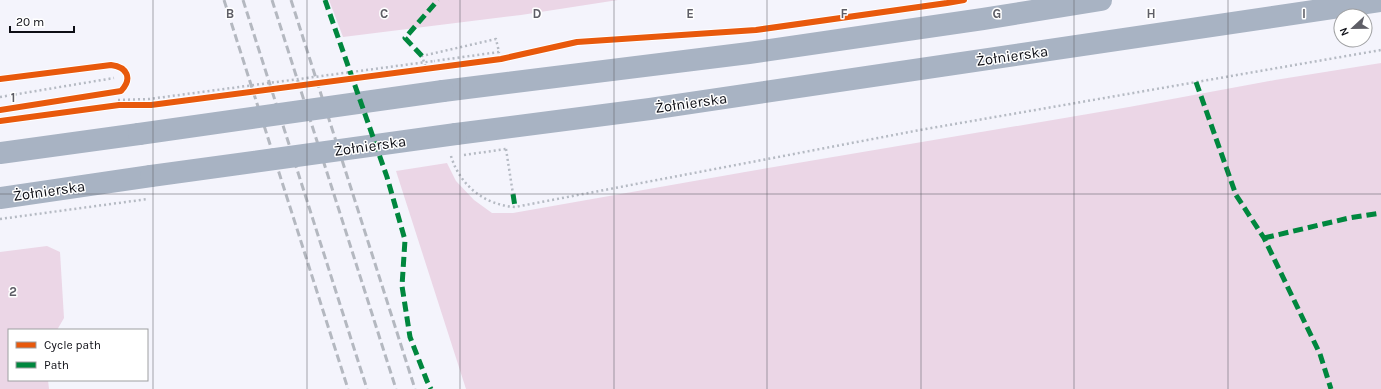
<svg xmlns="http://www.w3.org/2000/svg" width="1381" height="389" font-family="Karla,sans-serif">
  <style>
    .green { fill: #ebd6e6 }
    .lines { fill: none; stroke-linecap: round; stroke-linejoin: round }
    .path { stroke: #b5bac3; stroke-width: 2.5; stroke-dasharray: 2 3; stroke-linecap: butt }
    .primary { stroke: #a8b3c3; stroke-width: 22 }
    .rail { stroke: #b4b8c0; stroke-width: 3; stroke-dasharray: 8 4; stroke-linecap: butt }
    .path-bridge { stroke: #b5bac3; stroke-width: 2.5; stroke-dasharray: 2 3; stroke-linecap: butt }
    .primary-bridge { stroke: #a8b3c3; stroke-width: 22 }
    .quiet { stroke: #00873e; stroke-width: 5; stroke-dasharray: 10 5; stroke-linecap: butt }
    .cycleway-casing { stroke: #fff; stroke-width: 8 }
    .cycleway { stroke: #e8590c; stroke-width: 6 }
    .grid { fill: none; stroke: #5e5e66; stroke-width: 1; stroke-opacity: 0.55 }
    .labels { text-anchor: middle; stroke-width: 3; stroke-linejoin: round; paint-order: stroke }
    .street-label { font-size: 15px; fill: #0d0e15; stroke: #fff }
    .grid-label { font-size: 13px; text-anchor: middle; font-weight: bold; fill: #5e5e66; stroke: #fff; stroke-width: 3; stroke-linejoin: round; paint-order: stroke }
  </style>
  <rect width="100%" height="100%" fill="#f4f4fc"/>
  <g class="green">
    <path d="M329 0H618L521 15 343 37Z"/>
    <path d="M1381 63V389H466L396 171 447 163 456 181 474 200 492 213H513L745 172 1129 107 1275 80Z"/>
    <path d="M47 246 60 252 64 318 57 330H9V380H48L49 389H0V252Z"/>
  </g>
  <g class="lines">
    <g class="path">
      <path d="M427 71 422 56 496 39 499 52 434 61"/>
      <path d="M0 97 114 78"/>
      <path d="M506 149 513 194"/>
      <path d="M451 156C460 186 485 205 515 207L920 130 1381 50"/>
    </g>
    <g class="primary">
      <path d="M443 91 749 53 983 19 1101 0"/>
      <path d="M456 134 650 109 1381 1"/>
      <path d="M0 153 139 134"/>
      <path d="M0 198 151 176"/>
    </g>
    <g class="rail">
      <path d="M224 0 348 389"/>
      <path d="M243 0 367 389"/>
      <path d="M272 0 396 389"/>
      <path d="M291 0 415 389"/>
    </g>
    <g class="path-bridge">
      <path d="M118 100 149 99 434 61"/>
      <path d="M464 155 506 149"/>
      <path d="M0 219 148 199"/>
    </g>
    <g class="primary-bridge">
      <path d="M139 134 443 91"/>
      <path d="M151 176 456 134"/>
    </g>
    <g class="quiet">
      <path d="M325 0 387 177 405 240 402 286 410 337 427 381 431 389"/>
      <path d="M422 56 405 38 438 0"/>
      <path d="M1196 82 1236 195 1264 238 1320 354 1331 389"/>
      <path d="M513 194 515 207"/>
      <path d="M1264 238 1349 218 1381 213"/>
    </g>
    <defs>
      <g id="cycleway">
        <path d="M0 79 111 65C127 67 133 78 121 91L0 110"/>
        <path d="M0 121 119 105H151L501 59 577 42 756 30 947 3 964 0"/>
      </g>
    </defs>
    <use href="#cycleway" class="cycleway-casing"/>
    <use href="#cycleway" class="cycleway"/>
  </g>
  <path class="grid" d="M153 0V389M307 0V389M460 0V389M614 0V389M767 0V389M921 0V389M1074 0V389M1228 0V389M0 194H1381"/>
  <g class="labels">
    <g class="street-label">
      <text transform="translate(1012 56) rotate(-8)" y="5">Żołnierska</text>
      <text transform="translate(691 103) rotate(-8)" y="5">Żołnierska</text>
      <text transform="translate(370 146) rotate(-8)" y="5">Żołnierska</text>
      <text transform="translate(49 191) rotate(-8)" y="5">Żołnierska</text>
    </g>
  </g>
  <g class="grid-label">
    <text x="230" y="18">B</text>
    <text x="384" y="18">C</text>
    <text x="537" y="18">D</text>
    <text x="690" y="18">E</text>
    <text x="844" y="18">F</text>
    <text x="997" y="18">G</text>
    <text x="1151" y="18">H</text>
    <text x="1304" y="18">I</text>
    <text x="13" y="102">1</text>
    <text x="13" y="296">2</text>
  </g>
  <rect x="8" y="329" width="140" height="52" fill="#ffffff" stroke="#9e9fa1"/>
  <rect x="16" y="342" width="20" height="6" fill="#e8590c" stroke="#9e9fa1"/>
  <text x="44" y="349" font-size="12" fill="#0d0e15">Cycle path</text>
  <rect x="16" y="362" width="20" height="6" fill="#00873e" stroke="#9e9fa1"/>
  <text x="44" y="369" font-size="12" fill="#0d0e15">Path</text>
  <g transform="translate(1353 28) rotate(248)"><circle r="19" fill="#ffffff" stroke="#9e9fa1"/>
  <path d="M0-3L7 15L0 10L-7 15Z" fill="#5e5e66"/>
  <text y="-6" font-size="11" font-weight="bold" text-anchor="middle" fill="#0d0e15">N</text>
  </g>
  <path d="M10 26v6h64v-6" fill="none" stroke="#0d0e15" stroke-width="2"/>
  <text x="16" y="26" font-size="12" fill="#0d0e15" stroke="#ffffff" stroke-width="3" paint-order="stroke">20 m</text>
</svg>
